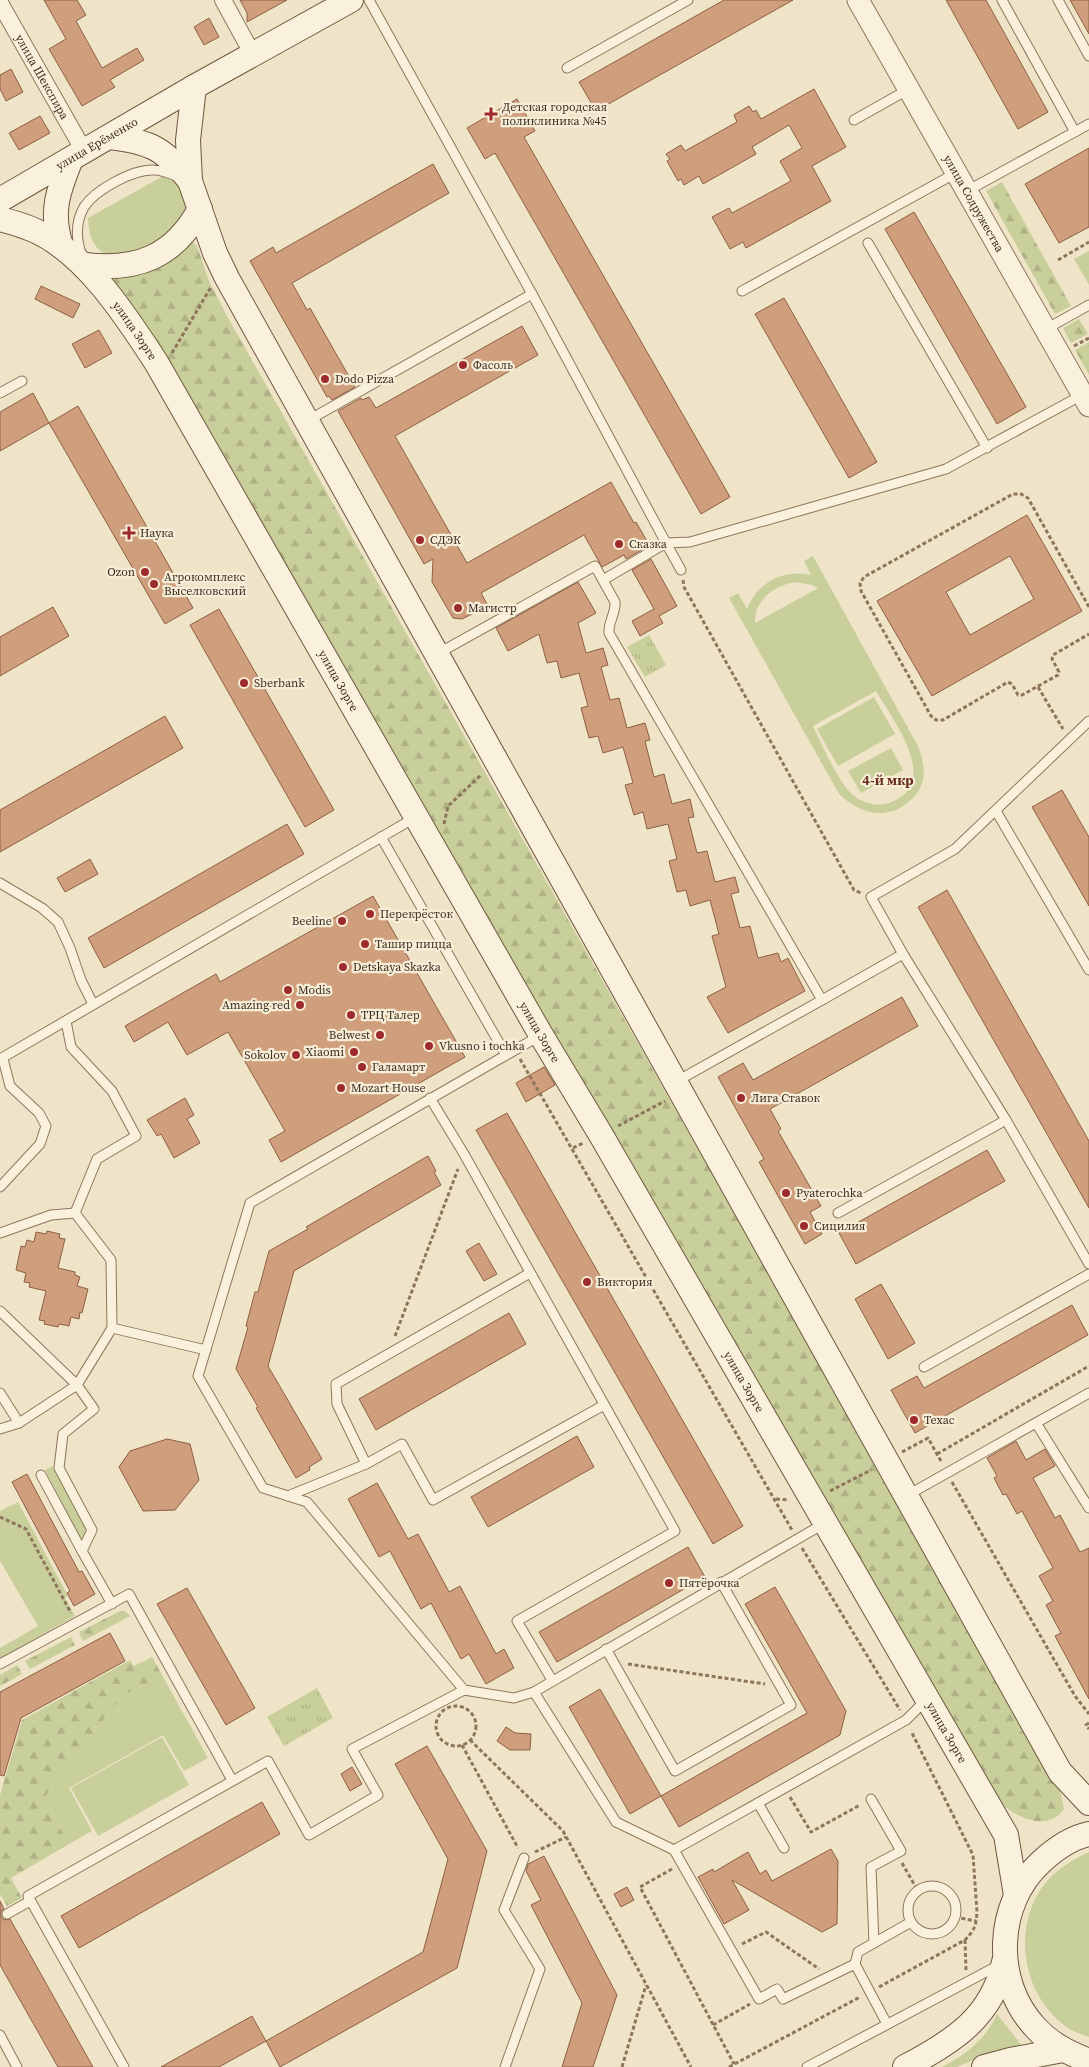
<svg xmlns="http://www.w3.org/2000/svg" width="1089" height="2067" font-family="'Source Serif 4',serif">
  <style>
    .grass { fill: #c9cf9b; fill-rule: evenodd }
    .forest { fill: url(#forest-firs) }
    .park { fill: url(#park-tufts) }
    .building { fill: #cf9f7d; stroke: #8d5f41; fill-rule: evenodd }
    .lines { fill: none; stroke-linecap: round; stroke-linejoin: round }
    .service-casing { stroke: #8d765c; stroke-width: 11 }
    .minor-casing { stroke: #8d765c; stroke-width: 18 }
    .tertiary-casing { stroke: #8d765c; stroke-width: 23 }
    .secondary-casing { stroke: #6f573f; stroke-width: 26 }
    .path { stroke: #8d765c; stroke-width: 3; stroke-dasharray: 4 2.5; stroke-linecap: butt }
    .service { stroke: #faf1dc; stroke-width: 9 }
    .minor { stroke: #faf1dc; stroke-width: 16 }
    .tertiary { stroke: #faf1dc; stroke-width: 21 }
    .secondary { stroke: #faf1dc; stroke-width: 24 }
    .poi-dot { fill: #9e2a2b; stroke: #f7eed8; stroke-width: 2 }
    .labels { text-anchor: middle; stroke-width: 4.5; stroke-linejoin: round; paint-order: stroke }
    .street-label { font-size: 12px; fill: #3d2e20; stroke: #f7eed8 }
    .poi-label { font-size: 12px; fill: #3d2e20; stroke: #f7eed8; text-anchor: start }
    .neighbourhood-label { font-size: 14px; font-weight: bold; fill: #6b2e1e; stroke: #f7eed8 }
  </style>
  <defs>
    <pattern id="forest-firs" width="22" height="20" patternUnits="userSpaceOnUse" patternTransform="scale(1.25)"><rect width="22" height="20" fill="#c9cf9b"/><path d="M5 1l3.5 6h-7zM16 11l3.5 6h-7z" fill="#aeb285"/></pattern>
    <pattern id="park-tufts" width="24" height="20" patternUnits="userSpaceOnUse" patternTransform="scale(1.25)"><rect width="24" height="20" fill="#c9cf9b"/><path d="M3 7l-1-3M5 7V3M7 7l1-3M15 17l-1-3M17 17v-4M19 17l1-3" fill="none" stroke="#aeb285"/></pattern>
  </defs>
  <rect width="100%" height="100%" fill="#f0e4c8"/>
  <g class="grass">
    <path d="M165 175C179 185 185 193 187 210L162 244 111 257C93 250 89 236 88 218Z"/>
    <path d="M1089 251V285L1074 259Z"/>
    <path d="M813 556 919 748C922 758 925 768 923 779 921 790 915 797 906 804 884 821 857 812 839 794L729 598 738 593 747 609C758 582 783 569 811 575L804 561ZM795 582 812 585 818 588 755 623C754 600 774 586 795 582ZM876 691C893 720 943 784 889 803 877 807 862 803 853 795 838 782 822 745 813 726Z"/>
    <path d="M874 697 895 734 838 766 817 729Z"/>
    <path d="M891 748 903 770 861 793 848 771Z"/>
    <path d="M53 1466 87 1530 82 1541 45 1470Z"/>
    <path d="M18 1502 68 1596 65 1598 75 1616 0 1658V1648L38 1626 0 1561V1511Z"/>
    <path d="M162 1675 208 1758 184 1771 163 1735 69 1788 92 1831 69 1844 44 1798 121 1697Z"/>
    <path d="M162 1737 189 1785 98 1836 71 1788Z"/>
    <path d="M1089 1852V2037C1082 2034 1074 2032 1068 2028 1023 1997 1011 1930 1043 1886 1055 1870 1072 1860 1089 1852Z"/>
    <path d="M997 2014 1024 2048 983 2056 957 2067H942C967 2054 985 2040 997 2014Z"/>
  </g>
  <g class="forest">
    <path d="M1002 182 1071 306 1055 314 986 191Z"/>
    <path d="M193 242 197 246 209 281 227 316 1060 1790 1064 1809C1046 1834 1013 1816 996 1799L114 286 113 281 117 276 187 243Z"/>
    <path d="M1079 319 1088 334 1071 343 1063 328Z"/>
    <path d="M1089 342V375L1075 350Z"/>
    <path d="M120 1611H125L130 1616 83 1641 79 1632Z"/>
    <path d="M71 1637 75 1645 30 1669 25 1661Z"/>
    <path d="M152 1657 162 1675 121 1697 44 1798 69 1844 11 1878 22 1898 7 1906 0 1894V1795L22 1720 130 1660 134 1666Z"/>
    <path d="M17 1665 22 1674 0 1686V1675Z"/>
  </g>
  <g class="park">
    <path d="M649 635 666 665 645 677 627 647Z"/>
    <path d="M317 1688 333 1718 284 1746 267 1717Z"/>
  </g>
  <g class="building">
    <path d="M44 0H77L86 15 76 21 102 68 137 48 144 60 110 80 115 87 82 106 49 49 66 39Z"/>
    <path d="M240 0H287L247 22V13Z"/>
    <path d="M724 0H793L596 111 579 82Z"/>
    <path d="M946 0H986L1048 112 1018 129Z"/>
    <path d="M1070 0H1089V34Z"/>
    <path d="M209 18 219 37 204 45 194 27Z"/>
    <path d="M11 69 23 92 6 101 0 89V75Z"/>
    <path d="M814 89 846 147 812 166 831 201 746 248 743 242 730 249 712 217 729 208 732 213 791 181 780 161 802 148 789 125 752 147 756 154 703 184 699 176 684 185 681 179 678 181 667 161 670 159 666 154 681 145 685 151 737 122 734 115 749 106 753 112 756 110 761 119Z"/>
    <path d="M517 99 535 131 524 137 730 497 701 514 495 153 485 159 467 128Z"/>
    <path d="M40 116 50 133 19 150 9 133Z"/>
    <path d="M1089 148V227L1059 243 1025 184Z"/>
    <path d="M433 164 449 193 292 283 307 310 310 308 355 387 332 400 329 396 327 397 250 261 273 247 276 253Z"/>
    <path d="M914 212 1026 407 997 424 885 229Z"/>
    <path d="M41 286 80 304 73 318 35 299Z"/>
    <path d="M784 298 877 462 849 478 755 314Z"/>
    <path d="M522 326 538 355 395 436 467 563 611 482 634 523 636 522 647 541 642 544 645 548 626 559 624 555 602 567 584 535 481 593 488 606 462 619 453 618 432 582 433 559 424 564 338 411 361 398 362 400 369 397 376 408Z"/>
    <path d="M99 330 112 353 85 368 72 344Z"/>
    <path d="M33 393 49 423 0 451V412Z"/>
    <path d="M78 406 193 608 165 624 49 423Z"/>
    <path d="M1027 515 1082 611 932 696 877 601ZM1010 556 1034 599 970 635 946 592Z"/>
    <path d="M651 559 677 606 659 616 663 623 640 636 632 621 654 609 632 570Z"/>
    <path d="M578 582 596 613 578 623 586 653 603 648 608 665 601 667 610 700 619 698 627 728 645 723 650 740 645 741 654 777 664 774 672 804 690 799 694 817 688 818 697 853 707 851 715 882 735 877 739 892 731 894 740 928 750 926 758 958 778 953 781 962 788 958 805 991 728 1033 707 997 726 987 712 936 719 934 710 900 690 906 686 890 677 892 669 861 677 859 668 824 647 829 643 812 634 815 625 785 633 783 623 747 603 753 598 736 589 738 581 708 588 706 579 673 561 678 557 661 547 663 539 634 508 651 496 628Z"/>
    <path d="M53 607 69 636 0 676V637Z"/>
    <path d="M219 609 334 810 305 827 190 625Z"/>
    <path d="M165 716 183 748 0 852V810Z"/>
    <path d="M1062 790 1089 837V906L1032 807Z"/>
    <path d="M287 824 304 854 104 968 88 938Z"/>
    <path d="M90 859 98 874 65 892 57 878Z"/>
    <path d="M947 890 1089 1141V1208L918 907Z"/>
    <path d="M373 896 465 1057 281 1162 269 1140 285 1131 228 1032 187 1055 168 1022 134 1042 125 1026 216 974 220 982Z"/>
    <path d="M902 997 918 1026 770 1109 781 1129 778 1131 821 1206 810 1212 822 1234 805 1244 759 1162 764 1159 718 1077 743 1063 753 1080Z"/>
    <path d="M544 1067 555 1085 526 1102 516 1083Z"/>
    <path d="M185 1098 194 1115 187 1119 200 1143 174 1158 161 1134 157 1136 147 1120Z"/>
    <path d="M507 1113 743 1526 713 1544 476 1130Z"/>
    <path d="M987 1150 1005 1181 856 1264 839 1233Z"/>
    <path d="M428 1156 436 1171 434 1172 441 1185 294 1271 268 1366 322 1459 309 1467 310 1470 296 1478 256 1408 258 1407 236 1369 248 1327 246 1326 255 1292H258L269 1251 308 1229 306 1227Z"/>
    <path d="M47 1231 60 1234 59 1238 65 1239 58 1268 75 1272V1275L80 1277 77 1286 88 1289 82 1313 80 1312 79 1319 71 1317 69 1326 59 1324 58 1327 44 1324 45 1321 39 1320 46 1291 29 1287 30 1283 24 1282 26 1273 16 1270 21 1246 25 1247 27 1240 34 1242 36 1232 46 1234Z"/>
    <path d="M479 1243 497 1274 484 1281 466 1251Z"/>
    <path d="M881 1284 915 1343 888 1359 855 1299Z"/>
    <path d="M1072 1305 1088 1335 915 1433 891 1390 917 1376 924 1388Z"/>
    <path d="M509 1313 526 1344 376 1430 359 1399Z"/>
    <path d="M577 1436 594 1467 488 1527 471 1497Z"/>
    <path d="M167 1439 190 1444 199 1480 175 1510 143 1511 119 1467 130 1451Z"/>
    <path d="M1016 1441 1026 1460 1045 1449 1055 1466 1033 1478 1055 1518 1060 1515 1080 1552 1089 1548V1699L1055 1636 1061 1633 1046 1605 1053 1601 1039 1576 1053 1568 1022 1511 1017 1514 1006 1494 1003 1495 994 1478 997 1476 987 1458Z"/>
    <path d="M27 1474 79 1572 82 1571 95 1594 74 1606 67 1593 70 1591 12 1482Z"/>
    <path d="M377 1483 408 1539 418 1534 449 1592 460 1586 496 1654 504 1649 514 1668 486 1684 469 1654 461 1659 431 1603 421 1609 390 1551 379 1557 348 1499Z"/>
    <path d="M688 1547 705 1577 557 1662 539 1632Z"/>
    <path d="M775 1587 846 1711 840 1735 679 1827 661 1796 807 1713 745 1604Z"/>
    <path d="M187 1588 255 1708 226 1725 157 1604Z"/>
    <path d="M110 1633 125 1661 21 1718 4 1776 0 1775V1692Z"/>
    <path d="M600 1689 661 1796 630 1814 569 1707Z"/>
    <path d="M506 1727 515 1733 531 1734 530 1750H510L497 1741Z"/>
    <path d="M427 1746 487 1851 457 1968 280 2067 266 2041 423 1952 448 1859 395 1764Z"/>
    <path d="M352 1767 362 1784 350 1791 341 1774Z"/>
    <path d="M262 1802 280 1834 79 1948 61 1916Z"/>
    <path d="M831 1849 838 1861 837 1924 822 1932 732 1880 749 1910 724 1924 698 1877 713 1869 714 1872 748 1852 760 1874 766 1870 772 1881Z"/>
    <path d="M544 1856 617 1995 593 2067H562L582 2003 531 1905 541 1900 526 1871 528 1864Z"/>
    <path d="M627 1887 634 1900 621 1907 614 1894Z"/>
    <path d="M0 1901 4 1909 1 1911V1917L4 1920 10 1919 93 2067H58L0 1965Z"/>
    <path d="M252 2016 266 2041 219 2067H161Z"/>
  </g>
  <g class="lines">
    <defs>
      <g id="service">
        <path d="M369 0 532 294 666 543 603 580"/>
        <path d="M1002 0 1075 132"/>
        <path d="M1058 0 1089 56"/>
        <path d="M567 68 688 0"/>
        <path d="M854 120 909 89"/>
        <path d="M967 191 1089 124"/>
        <path d="M868 243 987 448"/>
        <path d="M82 256C76 240 75 223 84 207 95 190 133 169 154 170 161 170 169 173 176 176"/>
        <path d="M742 291 956 173"/>
        <path d="M1046 329 1089 305"/>
        <path d="M0 393 22 381"/>
        <path d="M307 421 532 294"/>
        <path d="M681 570 666 543 690 542 946 469 1082 395"/>
        <path d="M437 654 595 566 615 602C616 613 608 622 609 633L822 1000 677 1081"/>
        <path d="M996 811 1089 970"/>
        <path d="M381 837 506 1055"/>
        <path d="M0 883 42 908 58 922 70 948 81 980 93 1004"/>
        <path d="M903 954 871 897 955 849 1089 721"/>
        <path d="M822 1000 903 954 1006 1120 1089 1264"/>
        <path d="M66 1021 71 1047 112 1091 136 1136 97 1159 75 1213"/>
        <path d="M541 1035 250 1203 198 1376 263 1488 307 1502 464 1690 514 1698 534 1692 825 1523"/>
        <path d="M0 1059 416 817"/>
        <path d="M430 1098 464 1154 675 1531 517 1621 552 1680"/>
        <path d="M0 1187 40 1144 46 1126 39 1113 10 1086 3 1059"/>
        <path d="M838 1213 1006 1120"/>
        <path d="M0 1233 51 1215 75 1213"/>
        <path d="M0 1311 77 1385 94 1409 63 1434 59 1468 92 1530 82 1551 112 1604"/>
        <path d="M112 1328 206 1350"/>
        <path d="M924 1367 1089 1274"/>
        <path d="M0 1393 19 1423"/>
        <path d="M1036 1423 1089 1508"/>
        <path d="M0 1429 19 1423 77 1385 112 1328 111 1260 75 1213"/>
        <path d="M366 1464 402 1444 433 1500 604 1405"/>
        <path d="M41 1475 82 1551"/>
        <path d="M288 1496 366 1464 337 1404 336 1384 530 1273"/>
        <path d="M906 1496 1089 1393"/>
        <path d="M606 1649 675 1771 791 1705 721 1582"/>
        <path d="M0 1664 129 1594 232 1780"/>
        <path d="M534 1692 616 1822 674 1850 906 1720 926 1700"/>
        <path d="M871 1799 901 1851 871 1867 874 1943"/>
        <path d="M758 1803 784 1848"/>
        <path d="M674 1850 759 1999 777 1989 783 1999 855 1964 887 2024"/>
        <circle cx="932" cy="1910" r="24"/>
        <path d="M7 1914 30 1901"/>
        <path d="M855 1964 858 1952 911 1922"/>
        <path d="M0 2035 17 2067"/>
        <path d="M124 2067 28 1896 268 1761 309 1835 378 1795 352 1749 464 1690"/>
        <path d="M505 2067 540 1969 504 1910 524 1858"/>
        <path d="M807 2067 999 1965"/>
      </g>
      <g id="minor">
        <path d="M223 0 253 55"/>
        <path id="s1" d="M0 3 84 151"/>
      </g>
      <g id="tertiary">
        <path id="s2" d="M858 0 1089 406"/>
      </g>
      <g id="secondary">
        <path d="M194 87 188 140 190 181 215 253 227 278 1060 1772 1089 1803"/>
        <path d="M110 137C152 142 164 149 190 181"/>
        <path id="s3" d="M0 200 194 87 351 0"/>
        <path id="s4" d="M0 219C12 222 25 226 36 231 86 254 126 316 156 362L541 1035 601 1135 1006 1835 1016 1895"/>
        <path d="M61 246C50 212 58 191 71 159"/>
        <path d="M85 265C137 271 174 257 200 209"/>
        <path d="M1089 1834C1070 1838 1054 1850 1041 1862 995 1904 993 1982 1035 2027 1050 2044 1069 2053 1089 2061"/>
        <path d="M905 2067C953 2042 992 2017 1004 1962"/>
        <path d="M984 2067 1010 2060 1063 2050"/>
      </g>
    </defs>
    <use href="#service" class="service-casing"/>
    <use href="#minor" class="minor-casing"/>
    <use href="#tertiary" class="tertiary-casing"/>
    <use href="#secondary" class="secondary-casing"/>
    <g class="path">
      <path d="M1058 260 1089 242"/>
      <path d="M1074 346 1089 338"/>
      <path d="M172 353 211 287"/>
      <path d="M683 580 684 587 854 890 861 893"/>
      <path d="M1089 607 1028 498 1021 494H1013L864 577 860 583 861 591 931 716 936 720H943L1008 682 1012 684 1018 695H1022L1058 675 1059 672 1052 659 1053 655 1089 634"/>
      <path d="M1038 687 1063 729"/>
      <path d="M444 824 448 806 481 775"/>
      <path d="M520 1059 792 1530"/>
      <path d="M618 1126 665 1101"/>
      <path d="M573 1148 583 1143"/>
      <path d="M395 1336 458 1169"/>
      <path d="M902 1452 928 1438 942 1463"/>
      <path d="M937 1454 1089 1366"/>
      <path d="M952 1482 1075 1696 1089 1714"/>
      <path d="M830 1491 871 1470"/>
      <path d="M776 1499 789 1500"/>
      <path d="M0 1517 26 1529 71 1613"/>
      <path d="M802 1548 900 1710"/>
      <path d="M628 1664 765 1684"/>
      <circle cx="456" cy="1726" r="20"/>
      <path d="M1089 1723 1086 1725 1089 1729"/>
      <path d="M470 1740 563 1831 691 2067"/>
      <path d="M462 1745 518 1848"/>
      <path d="M790 1797 811 1832 860 1805"/>
      <path d="M535 1852 566 1837"/>
      <path d="M902 1863 918 1891"/>
      <path d="M672 1869 640 1887 734 2064"/>
      <path d="M955 1917 976 1921"/>
      <path d="M965 1940 966 1970"/>
      <path d="M742 1944 766 1932 819 1969"/>
      <path d="M879 1987 965 1940C975 1929 976 1926 977 1912L973 1855 911 1731"/>
      <path d="M713 2025 750 2004"/>
      <path d="M622 2067 646 1985"/>
      <path d="M729 2067 860 1997"/>
    </g>
    <use href="#service" class="service"/>
    <use href="#minor" class="minor"/>
    <use href="#tertiary" class="tertiary"/>
    <use href="#secondary" class="secondary"/>
  </g>
  <g class="poi-dot">
    <path d="M488.5 106.5h5v5h5v5h-5v5h-5v-5h-5v-5h5z"/>
    <circle cx="463" cy="365" r="5"/>
    <circle cx="325" cy="379" r="5"/>
    <path d="M126.5 525.5h5v5h5v5h-5v5h-5v-5h-5v-5h5z"/>
    <circle cx="420" cy="540" r="5"/>
    <circle cx="619" cy="544" r="5"/>
    <circle cx="145" cy="572" r="5"/>
    <circle cx="154" cy="584" r="5"/>
    <circle cx="458" cy="608" r="5"/>
    <circle cx="244" cy="683" r="5"/>
    <circle cx="370" cy="914" r="5"/>
    <circle cx="342" cy="921" r="5"/>
    <circle cx="365" cy="944" r="5"/>
    <circle cx="343" cy="967" r="5"/>
    <circle cx="288" cy="990" r="5"/>
    <circle cx="300" cy="1005" r="5"/>
    <circle cx="351" cy="1015" r="5"/>
    <circle cx="380" cy="1035" r="5"/>
    <circle cx="429" cy="1046" r="5"/>
    <circle cx="354" cy="1052" r="5"/>
    <circle cx="296" cy="1055" r="5"/>
    <circle cx="362" cy="1067" r="5"/>
    <circle cx="341" cy="1088" r="5"/>
    <circle cx="741" cy="1098" r="5"/>
    <circle cx="786" cy="1193" r="5"/>
    <circle cx="804" cy="1226" r="5"/>
    <circle cx="587" cy="1282" r="5"/>
    <circle cx="914" cy="1420" r="5"/>
    <circle cx="669" cy="1583" r="5"/>
  </g>
  <g class="labels">
    <g class="street-label">
      <text dy="4" stroke="none"><textPath href="#s1" startOffset="85">улица Шекспира</textPath></text>
      <text dy="4" stroke="none"><textPath href="#s3" startOffset="112">улица Ерёменко</textPath></text>
      <text dy="4" stroke="none"><textPath href="#s2" startOffset="234">улица Содружества</textPath></text>
      <text dy="4" stroke="none"><textPath href="#s4" startOffset="180">улица Зорге</textPath></text>
      <text dy="4" stroke="none"><textPath href="#s4" startOffset="585">улица Зорге</textPath></text>
      <text dy="4" stroke="none"><textPath href="#s4" startOffset="990">улица Зорге</textPath></text>
      <text dy="4" stroke="none"><textPath href="#s4" startOffset="1395">улица Зорге</textPath></text>
      <text dy="4" stroke="none"><textPath href="#s4" startOffset="1800">улица Зорге</textPath></text>
    </g>
    <g class="poi-label">
      <text x="502" y="111">Детская городская<tspan x="502" dy="14">поликлиника №45</tspan></text>
      <text x="473" y="369">Фасоль</text>
      <text x="335" y="383">Dodo Pizza</text>
      <text x="140" y="537">Наука</text>
      <text x="430" y="544">СДЭК</text>
      <text x="629" y="548">Сказка</text>
      <text x="135" y="576" text-anchor="end">Ozon</text>
      <text x="164" y="581">Агрокомплекс<tspan x="164" dy="14">Выселковский</tspan></text>
      <text x="468" y="612">Магистр</text>
      <text x="254" y="687">Sberbank</text>
      <text x="380" y="918">Перекрёсток</text>
      <text x="332" y="925" text-anchor="end">Beeline</text>
      <text x="375" y="948">Ташир пицца</text>
      <text x="353" y="971">Detskaya Skazka</text>
      <text x="298" y="994">Modis</text>
      <text x="290" y="1009" text-anchor="end">Amazing red</text>
      <text x="361" y="1019">ТРЦ Талер</text>
      <text x="370" y="1039" text-anchor="end">Belwest</text>
      <text x="439" y="1050">Vkusno i tochka</text>
      <text x="344" y="1056" text-anchor="end">Xiaomi</text>
      <text x="286" y="1059" text-anchor="end">Sokolov</text>
      <text x="372" y="1071">Галамарт</text>
      <text x="351" y="1092">Mozart House</text>
      <text x="751" y="1102">Лига Ставок</text>
      <text x="796" y="1197">Pyaterochka</text>
      <text x="814" y="1230">Сицилия</text>
      <text x="597" y="1286">Виктория</text>
      <text x="924" y="1424">Техас</text>
      <text x="679" y="1587">Пятёрочка</text>
    </g>
    <g class="neighbourhood-label">
      <text x="888" y="785">4-й мкр</text>
    </g>
  </g>
</svg>
